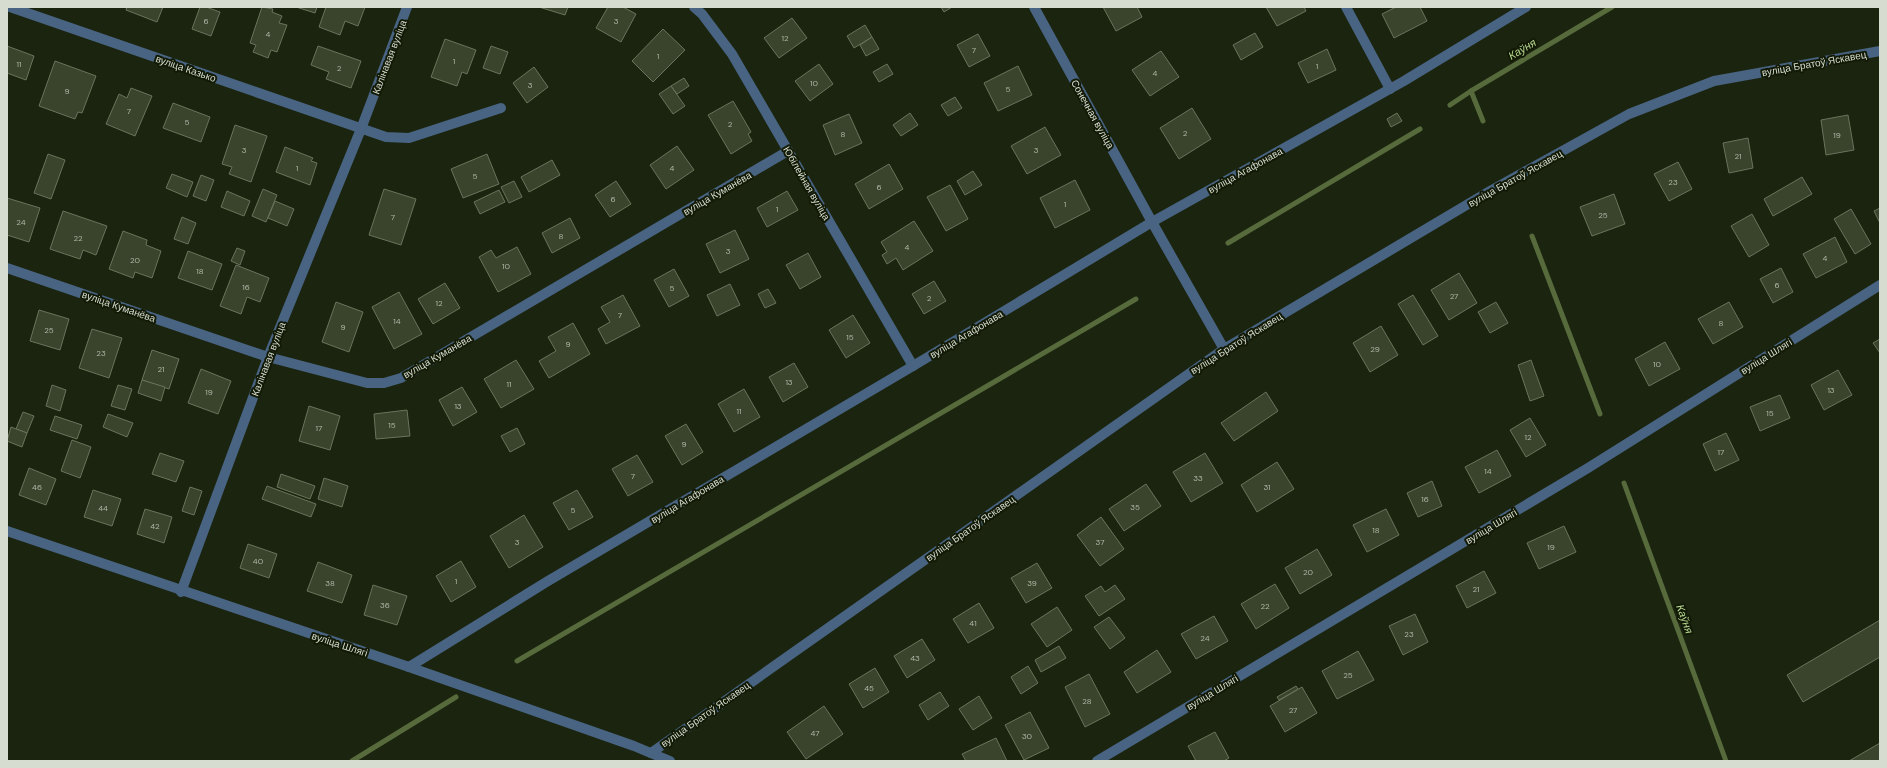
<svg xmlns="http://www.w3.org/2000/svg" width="1887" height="768" font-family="'DM Sans',sans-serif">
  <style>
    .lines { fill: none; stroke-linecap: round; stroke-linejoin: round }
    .stream { stroke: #576a3c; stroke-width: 5 }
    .building { fill: #3a442d; stroke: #6a745c }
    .street { stroke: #486482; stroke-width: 10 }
    .labels { text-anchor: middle; stroke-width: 4; stroke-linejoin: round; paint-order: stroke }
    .number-label { font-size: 8px; fill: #afb6a6 }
    .street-label { font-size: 10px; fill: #d6dccf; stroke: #121a06 }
    .water-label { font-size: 11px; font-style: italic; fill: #b8d78e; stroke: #121a06 }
  </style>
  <rect width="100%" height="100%" fill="#1b240f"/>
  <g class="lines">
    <g class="stream">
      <path d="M1450 105 1471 91"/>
      <path d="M1483 121 1471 91 1612 7"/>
      <path d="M1532 236 1600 414"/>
      <path d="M1228 243 1420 129"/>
      <path d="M1624 483 1726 761"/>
      <path d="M517 661 1136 299"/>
      <path d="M352 761 456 697"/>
    </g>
  </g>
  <g class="building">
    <path d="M127 7H163L157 22 126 10Z"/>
    <path d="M200 7H206L220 12 211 36 192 29Z"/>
    <path d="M262 7 273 9 272 12 282 16 279 23 287 25 277 52 271 50 268 58 253 52 256 45 250 43Z"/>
    <path d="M296 7H317L315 13Z"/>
    <path d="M326 7H365L358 26 345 21 340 35 319 27Z"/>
    <path d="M539 7H568L565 15Z"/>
    <path d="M608 7H623L636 14 621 42 596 28Z"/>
    <path d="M941 7H952L944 12Z"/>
    <path d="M1103 7H1137L1142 17 1116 31Z"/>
    <path d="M1266 7H1304L1306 11 1277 26Z"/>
    <path d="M1396 7H1420L1427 21 1394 38 1382 14Z"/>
    <path d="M792 18 807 38 779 58 764 38Z"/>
    <path d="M865 25 872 37 854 48 847 36Z"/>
    <path d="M663 29 685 50 653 82 632 61Z"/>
    <path d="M1255 33 1263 47 1241 60 1233 45Z"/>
    <path d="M978 34 990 56 969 67 957 45Z"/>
    <path d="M872 37 879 49 866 56 860 45Z"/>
    <path d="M445 39 476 50 467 74 462 72 457 86 431 77Z"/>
    <path d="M7 46 34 56 26 80 7 73Z"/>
    <path d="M318 46 361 61 351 88 326 79 329 72 311 65Z"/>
    <path d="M491 46 508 52 500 74 483 68Z"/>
    <path d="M1327 49 1336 70 1308 83 1298 63Z"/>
    <path d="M1161 51 1179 77 1150 96 1132 70Z"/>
    <path d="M55 61 96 76 82 113 78 112 75 119 39 106Z"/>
    <path d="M819 64 833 84 810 101 795 81Z"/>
    <path d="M887 64 893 74 879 82 873 72Z"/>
    <path d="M1018 66 1032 95 998 111 984 83Z"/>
    <path d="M534 67 548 87 527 103 513 83Z"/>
    <path d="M684 78 689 86 677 94 671 86Z"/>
    <path d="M671 86 685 106 673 114 659 94Z"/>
    <path d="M131 88 152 96 135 136 106 124 119 94 127 98Z"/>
    <path d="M955 97 962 108 948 116 941 105Z"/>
    <path d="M733 101 751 132 748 134 752 141 731 154 708 115Z"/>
    <path d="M173 103 210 117 201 142 163 128Z"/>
    <path d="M1192 108 1211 139 1179 159 1160 128Z"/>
    <path d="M910 113 918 125 901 136 893 125Z"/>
    <path d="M1397 113 1402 121 1391 127 1387 119Z"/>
    <path d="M849 114 862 143 835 155 823 125Z"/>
    <path d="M1848 115 1854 150 1826 155 1821 120Z"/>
    <path d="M235 125 267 136 251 182 229 174 232 167 222 164Z"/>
    <path d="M1045 127 1061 155 1027 174 1011 146Z"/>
    <path d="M1748 138 1753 168 1729 173 1723 143Z"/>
    <path d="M677 146 694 170 666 189 650 165Z"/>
    <path d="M285 147 313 158 311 161 317 163 310 185 276 172Z"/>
    <path d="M48 154 65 160 51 199 34 193Z"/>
    <path d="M487 154 499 184 463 198 451 169Z"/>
    <path d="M552 160 560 175 529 192 521 177Z"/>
    <path d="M1678 162 1692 189 1669 201 1654 174Z"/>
    <path d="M889 164 903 189 869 209 855 184Z"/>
    <path d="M973 171 982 185 965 195 957 181Z"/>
    <path d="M172 174 193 182 187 197 166 188Z"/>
    <path d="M201 175 214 180 206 201 193 196Z"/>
    <path d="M1802 177 1812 194 1773 216 1764 199Z"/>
    <path d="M1075 180 1090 210 1055 228 1040 198Z"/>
    <path d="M514 181 522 197 509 203 501 187Z"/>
    <path d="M616 181 631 204 610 217 595 195Z"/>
    <path d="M950 185 968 219 946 231 927 197Z"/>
    <path d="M263 189 277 195 266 222 252 216Z"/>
    <path d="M384 189 416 199 401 245 369 235Z"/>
    <path d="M499 190 505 202 480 214 474 202Z"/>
    <path d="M227 191 250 201 244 216 221 207Z"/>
    <path d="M787 191 798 210 767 227 757 208Z"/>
    <path d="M1614 194 1625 224 1592 236 1580 207Z"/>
    <path d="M7 198 40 208 29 242 7 235Z"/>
    <path d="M275 201 294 209 287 226 268 218Z"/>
    <path d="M1880 208V223L1874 211Z"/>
    <path d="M1851 209 1871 244 1855 254 1834 219Z"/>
    <path d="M63 211 107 226 96 255 83 250 80 259 50 249Z"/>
    <path d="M1752 214 1769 245 1749 257 1731 226Z"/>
    <path d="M182 217 196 223 188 244 174 239Z"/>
    <path d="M570 218 580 238 552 253 542 233Z"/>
    <path d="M914 221 933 251 903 270 896 258 887 264 882 255 887 252 881 242Z"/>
    <path d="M735 230 749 259 720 273 706 244Z"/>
    <path d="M123 231 147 240 146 245 161 251 152 278 135 272 133 278 109 269Z"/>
    <path d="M1835 237 1847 262 1816 278 1803 254Z"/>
    <path d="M517 247 531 274 498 292 479 257 491 250 496 258Z"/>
    <path d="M237 248 245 251 240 265 231 261Z"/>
    <path d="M188 251 222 264 212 290 178 278Z"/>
    <path d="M808 253 821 277 800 289 786 265Z"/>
    <path d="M236 265 269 278 260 302 247 297 241 314 220 306Z"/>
    <path d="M1781 268 1793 292 1773 303 1760 279Z"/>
    <path d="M674 269 689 296 669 307 654 280Z"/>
    <path d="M1459 273 1477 303 1449 320 1431 290Z"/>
    <path d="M934 281 946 301 924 314 912 294Z"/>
    <path d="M445 283 460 308 433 324 418 299Z"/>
    <path d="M730 284 740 305 717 316 707 295Z"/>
    <path d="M768 289 776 303 765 308 758 294Z"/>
    <path d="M399 292 422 334 394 349 372 307Z"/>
    <path d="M623 295 640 326 606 344 598 329 610 322 601 307Z"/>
    <path d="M1413 295 1438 336 1423 345 1398 304Z"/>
    <path d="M336 302 363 312 349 352 322 342Z"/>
    <path d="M1496 302 1508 323 1490 333 1478 312Z"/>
    <path d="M1729 302 1743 327 1713 344 1698 319Z"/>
    <path d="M39 310 69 319 60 350 30 341Z"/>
    <path d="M853 315 870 343 846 358 829 330Z"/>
    <path d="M573 323 590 354 549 378 539 361 556 351 548 337Z"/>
    <path d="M1381 326 1398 355 1370 372 1353 343Z"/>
    <path d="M92 329 122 338 109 378 79 368Z"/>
    <path d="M1880 339V353L1873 343Z"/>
    <path d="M1665 342 1680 369 1649 386 1635 359Z"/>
    <path d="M152 350 179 359 169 389 142 380Z"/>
    <path d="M516 360 534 389 501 408 484 379Z"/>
    <path d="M1531 360 1544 396 1530 401 1518 365Z"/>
    <path d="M794 363 808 387 783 402 769 377Z"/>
    <path d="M201 369 231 381 218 414 188 403Z"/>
    <path d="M1838 370 1852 395 1824 410 1811 385Z"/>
    <path d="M142 380 165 387 161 401 138 393Z"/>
    <path d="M52 385 66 390 60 411 46 406Z"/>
    <path d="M118 385 132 389 125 410 111 406Z"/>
    <path d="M462 387 477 412 453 426 439 400Z"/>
    <path d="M744 389 760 417 734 432 718 404Z"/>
    <path d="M1266 392 1278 411 1234 441 1221 423Z"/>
    <path d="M1780 395 1790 418 1760 431 1750 407Z"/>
    <path d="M309 406 340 416 330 450 299 441Z"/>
    <path d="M407 410 410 436 376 439 374 414Z"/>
    <path d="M23 412 34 416 27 433 16 429Z"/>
    <path d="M108 414 133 423 127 437 103 427Z"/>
    <path d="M55 416 82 425 77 439 50 430Z"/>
    <path d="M1530 418 1546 445 1526 457 1510 430Z"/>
    <path d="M686 424 703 452 682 465 665 436Z"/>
    <path d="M11 427 27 433 22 447 7 441Z"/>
    <path d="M517 428 525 444 510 452 501 436Z"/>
    <path d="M1726 433 1739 460 1715 471 1703 444Z"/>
    <path d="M72 440 91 447 80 478 61 471Z"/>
    <path d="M1497 450 1511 476 1479 493 1465 467Z"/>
    <path d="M160 453 184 461 176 482 152 474Z"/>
    <path d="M1205 453 1223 483 1191 502 1173 472Z"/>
    <path d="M637 455 653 482 628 496 612 469Z"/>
    <path d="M1277 462 1294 489 1257 512 1241 485Z"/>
    <path d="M29 468 56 479 46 505 19 495Z"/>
    <path d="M281 474 315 486 310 499 277 487Z"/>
    <path d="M324 478 348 486 342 507 318 499Z"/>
    <path d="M1432 481 1442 506 1418 517 1407 493Z"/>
    <path d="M1146 484 1161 506 1124 531 1109 509Z"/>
    <path d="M267 486 316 504 311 517 262 499Z"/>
    <path d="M190 487 202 491 194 515 182 511Z"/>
    <path d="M93 490 121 499 112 526 84 517Z"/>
    <path d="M577 490 593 517 569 530 553 503Z"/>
    <path d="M145 509 172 517 164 543 137 534Z"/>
    <path d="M1386 509 1399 535 1367 552 1353 525Z"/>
    <path d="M524 515 543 547 509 568 490 536Z"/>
    <path d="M1101 517 1124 549 1100 566 1077 535Z"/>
    <path d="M1564 526 1576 552 1539 569 1527 543Z"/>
    <path d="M248 544 277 554 269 578 240 568Z"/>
    <path d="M1317 549 1332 575 1300 594 1285 568Z"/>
    <path d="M461 561 476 587 451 602 436 576Z"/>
    <path d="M318 562 352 575 342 603 307 591Z"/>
    <path d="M1037 563 1052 588 1026 603 1011 578Z"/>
    <path d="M1484 571 1496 593 1467 608 1456 586Z"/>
    <path d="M1275 584 1289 608 1256 629 1241 604Z"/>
    <path d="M373 585 407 596 397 625 364 615Z"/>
    <path d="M1115 585 1125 599 1099 616 1085 596 1101 586 1105 592Z"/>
    <path d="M979 603 994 628 968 643 953 619Z"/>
    <path d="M1057 607 1072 630 1047 647 1031 624Z"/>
    <path d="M1415 614 1428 642 1403 655 1389 626Z"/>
    <path d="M1214 616 1228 641 1196 659 1181 634Z"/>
    <path d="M1109 617 1125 638 1110 649 1094 627Z"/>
    <path d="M1880 620V657L1803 702 1787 675Z"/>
    <path d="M922 639 935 660 907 678 894 656Z"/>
    <path d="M1059 646 1066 658 1041 672 1035 660Z"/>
    <path d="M1157 650 1171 672 1137 693 1124 672Z"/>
    <path d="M1358 651 1374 680 1337 699 1322 671Z"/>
    <path d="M1028 666 1038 683 1021 694 1011 677Z"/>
    <path d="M875 668 889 692 863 708 849 684Z"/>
    <path d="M1089 674 1110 714 1085 727 1065 687Z"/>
    <path d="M1296 686 1298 689 1279 700 1277 697Z"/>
    <path d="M1302 687 1317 713 1285 732 1270 706Z"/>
    <path d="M940 692 949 706 928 720 919 705Z"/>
    <path d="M979 696 992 718 973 730 959 709Z"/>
    <path d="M824 706 843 734 806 759 787 732Z"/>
    <path d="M1030 712 1049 748 1024 760 1005 725Z"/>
    <path d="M1215 732 1229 758 1224 761H1196L1188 746Z"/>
    <path d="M996 738 1007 761H966L962 754Z"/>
    <path d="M1880 743V761H1849Z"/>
  </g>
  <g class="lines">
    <g class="street">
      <path d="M10 7 386 137 409 138 501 108"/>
      <path d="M694 7 702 14 732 54 913 366"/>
      <path d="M1034 7 1152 222 1224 349"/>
      <path d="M1346 7 1390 89"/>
      <path d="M7 268 268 357 367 383H384L401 378 788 151"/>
      <path d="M7 531 409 667 634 746 670 761"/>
      <path d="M181 592 268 357 361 129 407 7"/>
      <path d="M409 667 548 581 913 366 1152 222 1404 81 1526 7"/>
      <path d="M651 753 1224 349 1490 191 1629 114 1714 81 1880 51"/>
      <path d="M1097 761 1588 468 1880 285"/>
    </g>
  </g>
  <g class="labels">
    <g class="number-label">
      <text x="206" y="24">6</text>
      <text x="616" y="24">3</text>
      <text x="268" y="37">4</text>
      <text x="785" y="41">12</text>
      <text x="974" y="53">7</text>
      <text x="658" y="59">1</text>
      <text x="454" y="64">1</text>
      <text x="19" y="67">11</text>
      <text x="1317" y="69">1</text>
      <text x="339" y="71">2</text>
      <text x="1155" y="76">4</text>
      <text x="814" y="86">10</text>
      <text x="530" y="88">3</text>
      <text x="1008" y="92">5</text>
      <text x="67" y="94">9</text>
      <text x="129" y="114">7</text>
      <text x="187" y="125">5</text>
      <text x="730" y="127">2</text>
      <text x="1185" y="136">2</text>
      <text x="843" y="137">8</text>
      <text x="1837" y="138">19</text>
      <text x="244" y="153">3</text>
      <text x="1036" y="153">3</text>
      <text x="1738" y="159">21</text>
      <text x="297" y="171">1</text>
      <text x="672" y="171">4</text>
      <text x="475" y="179">5</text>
      <text x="1673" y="185">23</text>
      <text x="879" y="190">6</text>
      <text x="613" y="202">6</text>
      <text x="1065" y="207">1</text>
      <text x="777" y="212">1</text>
      <text x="1603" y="218">25</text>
      <text x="393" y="220">7</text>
      <text x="21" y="225">24</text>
      <text x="561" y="239">8</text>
      <text x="78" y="241">22</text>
      <text x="907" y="250">4</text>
      <text x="728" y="254">3</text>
      <text x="1825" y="261">4</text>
      <text x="135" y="263">20</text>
      <text x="506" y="269">10</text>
      <text x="200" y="274">18</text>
      <text x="1777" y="288">6</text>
      <text x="246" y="290">16</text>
      <text x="672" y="291">5</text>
      <text x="1454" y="299">27</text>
      <text x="929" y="301">2</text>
      <text x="439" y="306">12</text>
      <text x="620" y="318">7</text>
      <text x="397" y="324">14</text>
      <text x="1721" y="326">8</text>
      <text x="343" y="330">9</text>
      <text x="49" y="333">25</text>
      <text x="850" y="340">15</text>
      <text x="568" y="347">9</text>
      <text x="1375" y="352">29</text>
      <text x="101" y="356">23</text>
      <text x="1657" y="367">10</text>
      <text x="161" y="372">21</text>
      <text x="789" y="385">13</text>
      <text x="509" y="387">11</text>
      <text x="1831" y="393">13</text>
      <text x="209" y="395">19</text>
      <text x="458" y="409">13</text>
      <text x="739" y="414">11</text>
      <text x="1770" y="416">15</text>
      <text x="392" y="428">15</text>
      <text x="319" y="431">17</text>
      <text x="1528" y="440">12</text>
      <text x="684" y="447">9</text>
      <text x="1721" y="455">17</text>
      <text x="1488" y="474">14</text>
      <text x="633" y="479">7</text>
      <text x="1198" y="481">33</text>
      <text x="37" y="490">46</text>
      <text x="1267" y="490">31</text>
      <text x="1425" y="502">16</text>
      <text x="1135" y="510">35</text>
      <text x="103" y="511">44</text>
      <text x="573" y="513">5</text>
      <text x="155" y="529">42</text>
      <text x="1376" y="533">18</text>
      <text x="517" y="545">3</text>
      <text x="1100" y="545">37</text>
      <text x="1551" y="550">19</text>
      <text x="258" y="564">40</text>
      <text x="1308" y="575">20</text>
      <text x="456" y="584">1</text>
      <text x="330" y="586">38</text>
      <text x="1032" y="586">39</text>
      <text x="1476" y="592">21</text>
      <text x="385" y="608">36</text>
      <text x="1265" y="609">22</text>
      <text x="973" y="626">41</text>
      <text x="1409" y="637">23</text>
      <text x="1205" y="641">24</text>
      <text x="915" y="661">43</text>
      <text x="1348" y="678">25</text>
      <text x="869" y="691">45</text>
      <text x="1087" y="704">28</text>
      <text x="1293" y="713">27</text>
      <text x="815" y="736">47</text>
      <text x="1027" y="739">30</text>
    </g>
    <g class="street-label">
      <text transform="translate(389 57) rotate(-69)" y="4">Калінавая вуліца</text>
      <text transform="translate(1814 63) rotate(-10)" y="4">вуліца Братоў Яскавец</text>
      <text transform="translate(186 68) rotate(19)" y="4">вуліца Казько</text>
      <text transform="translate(1093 114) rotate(61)" y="4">Сонечная вуліца</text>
      <text transform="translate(1245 170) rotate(-29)" y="4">вуліца Агафонава</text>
      <text transform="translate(1515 178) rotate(-29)" y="4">вуліца Братоў Яскавец</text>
      <text transform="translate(807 183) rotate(60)" y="4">Юбілейная вуліца</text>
      <text transform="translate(717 193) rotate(-30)" y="4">вуліца Куманёва</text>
      <text transform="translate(119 306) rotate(19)" y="4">вуліца Куманёва</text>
      <text transform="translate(966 334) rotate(-31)" y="4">вуліца Агафонава</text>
      <text transform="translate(1236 343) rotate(-32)" y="4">вуліца Братоў Яскавец</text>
      <text transform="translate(437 356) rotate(-30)" y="4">вуліца Куманёва</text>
      <text transform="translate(1766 356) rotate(-32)" y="4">вуліца Шлягі</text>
      <text transform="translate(268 359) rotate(-69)" y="4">Калінавая вуліца</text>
      <text transform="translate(687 499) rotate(-31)" y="4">вуліца Агафонава</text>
      <text transform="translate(1491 526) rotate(-31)" y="4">вуліца Шлягі</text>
      <text transform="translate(970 528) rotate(-35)" y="4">вуліца Братоў Яскавец</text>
      <text transform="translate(340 644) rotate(18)" y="4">вуліца Шлягі</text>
      <text transform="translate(1212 692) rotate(-31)" y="4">вуліца Шлягі</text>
      <text transform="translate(705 714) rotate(-35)" y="4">вуліца Братоў Яскавец</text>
    </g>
    <g class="water-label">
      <text transform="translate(1522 49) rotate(-31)" y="4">Каўня</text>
      <text transform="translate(1685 619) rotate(70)" y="4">Каўня</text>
    </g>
  </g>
  <rect width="1887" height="768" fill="none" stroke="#d6dccf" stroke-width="16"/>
</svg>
